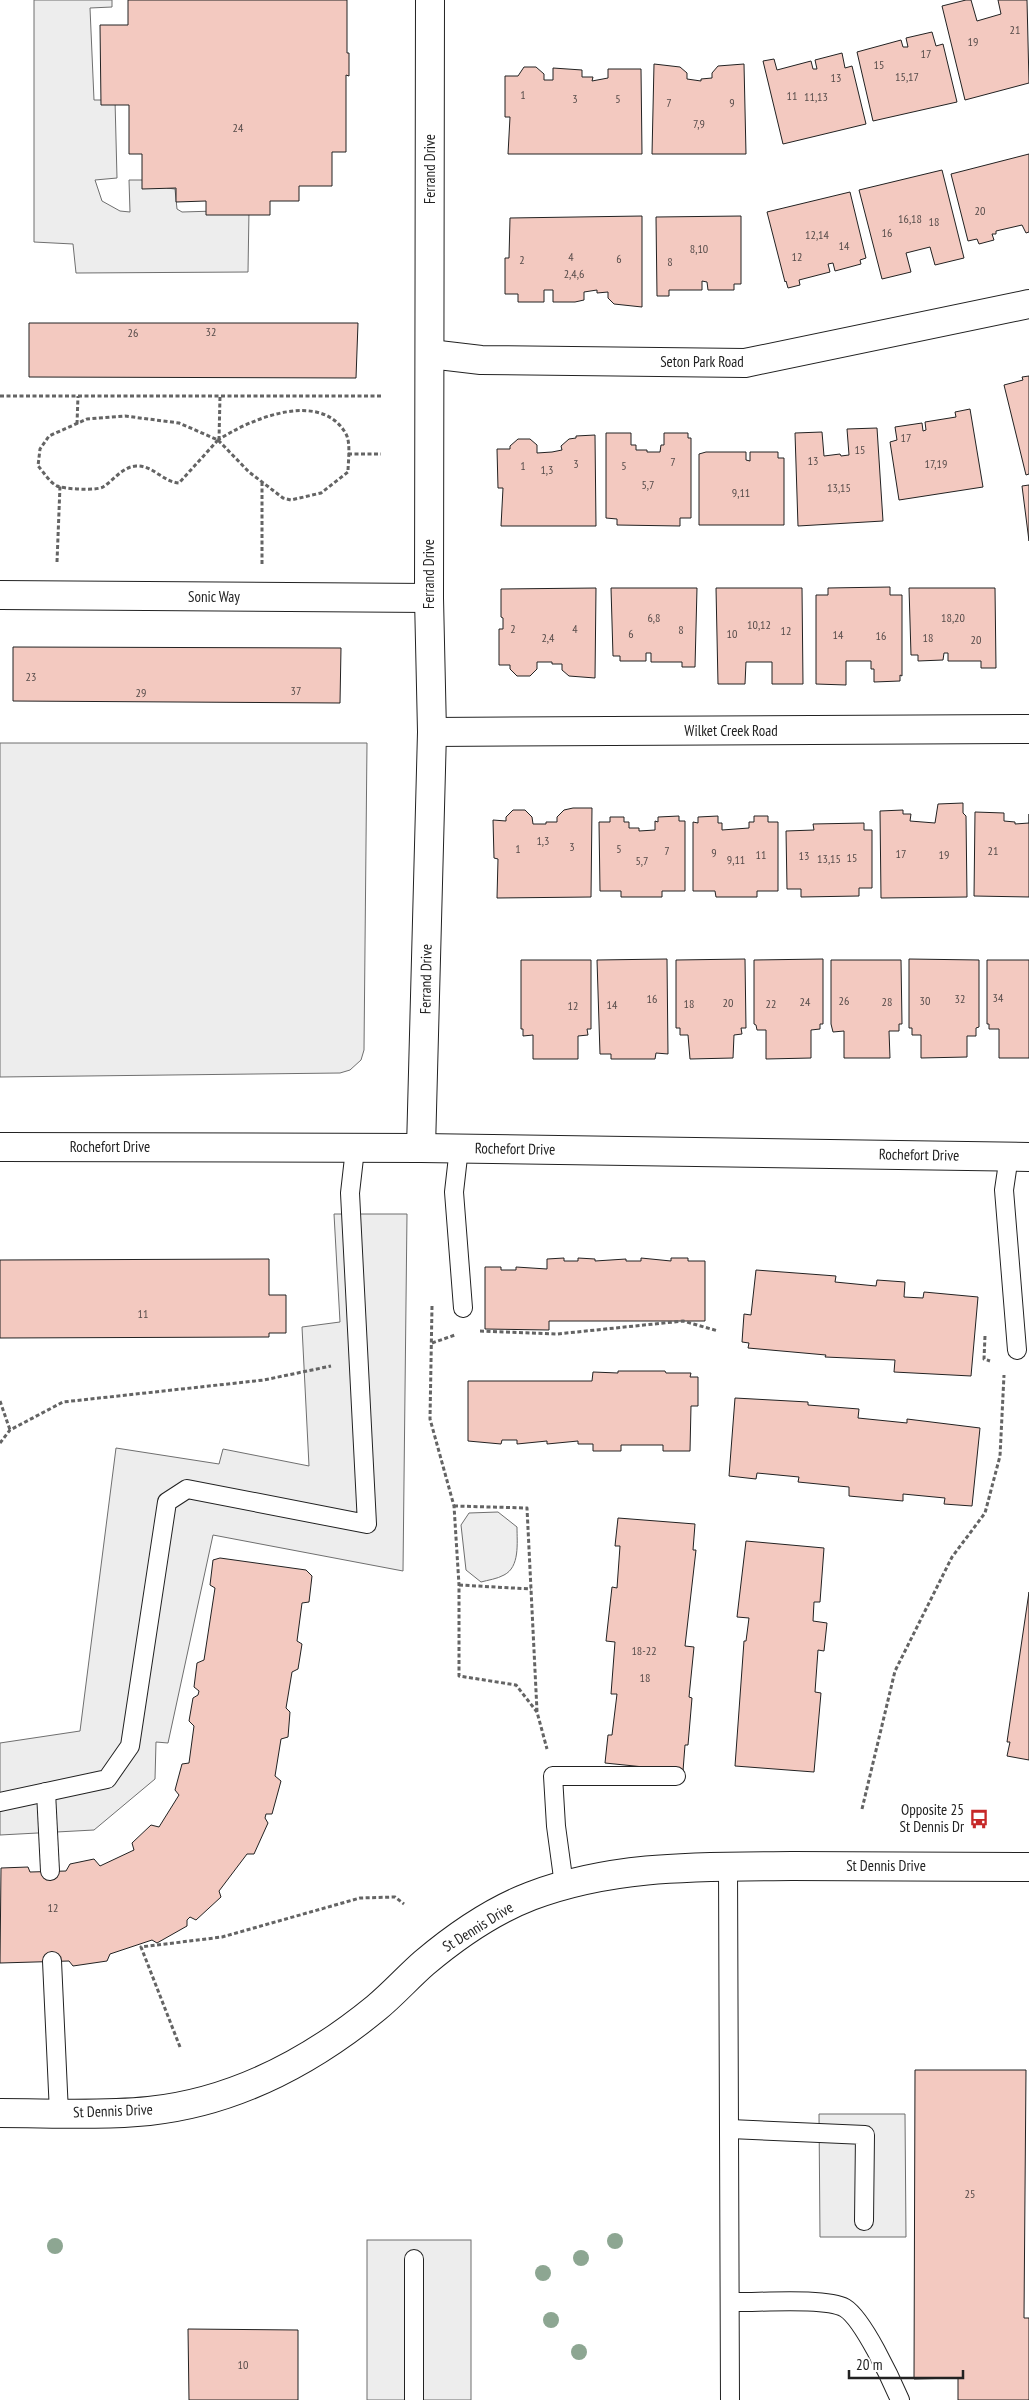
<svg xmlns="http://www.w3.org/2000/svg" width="1029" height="2400" font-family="'PT Sans Narrow',sans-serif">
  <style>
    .green { fill: #eee; stroke: #6f6f6f }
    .parking { fill: #ededed; stroke: #6f6f6f }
    .building { fill: #f3c9c0; stroke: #222 }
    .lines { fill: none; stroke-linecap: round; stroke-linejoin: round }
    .lane-casing { stroke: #222; stroke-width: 20 }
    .street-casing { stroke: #222; stroke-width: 30 }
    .secondary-casing { stroke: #222; stroke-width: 30 }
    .path { stroke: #646464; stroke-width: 3; stroke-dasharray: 4 2.5; stroke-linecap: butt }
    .lane { stroke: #fff; stroke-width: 18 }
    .street { stroke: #fff; stroke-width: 28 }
    .secondary { stroke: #fff; stroke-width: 28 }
    .tree { fill: #8da692 }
    .labels { text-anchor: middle; stroke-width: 4; stroke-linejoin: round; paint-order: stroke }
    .number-label { font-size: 12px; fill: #564c4a }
    .street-label { font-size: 15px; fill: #222; stroke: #fff }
    .poi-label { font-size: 15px; fill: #222; stroke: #fff; text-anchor: end }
  </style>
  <rect width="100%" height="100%" fill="#fff"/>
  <path class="green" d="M498 1512 517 1527C517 1543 520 1567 504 1575 497 1579 488 1580 481 1582L466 1570 461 1525 469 1513Z"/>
  <g class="parking">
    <path d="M34 0H112V7L90 8 94 100H115L117 178 95 180 102 201 120 211 130 212 129 180H167V188L175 189 177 209 182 212 249 210 248 272 76 273 73 244 34 242Z"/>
    <path d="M0 743H367L364 1050 361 1060 350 1070 340 1073 0 1077Z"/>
    <path d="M334 1214H407L403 1571 213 1535 168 1743 156 1742 155 1779 94 1830 0 1835V1743L80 1731 116 1448 219 1464 223 1449 309 1466 302 1327 340 1322Z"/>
    <path d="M819 2114H905L906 2237H820Z"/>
    <rect x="367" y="2240" width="104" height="160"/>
  </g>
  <g class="building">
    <path d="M128 0H347V53H349V76L346 75V152H332V186H299V201H270V215H206V201L176 202V188L142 189V154H129V105H101L100 25H128Z"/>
    <path d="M966 0H971L977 21 1001 14 998 0H1027L1029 83 965 100 942 6Z"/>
    <path d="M932 32 936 46 943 44 957 102 873 121 857 52 901 40 903 47H908L906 38Z"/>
    <path d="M842 53 845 68 852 66 866 124 783 144 763 61 774 59 777 70 811 61 813 69H817L815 60Z"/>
    <path d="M654 64 680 67 687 73V79L701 81V79L712 78V73L718 66 744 64 746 154H652Z"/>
    <path d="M524 67H536L544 74V80H553V68L582 70V77H593L592 81 608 78V69H641L642 154H508L510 117H505V76H518Z"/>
    <path d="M1029 154V232L1026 233 1022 225 996 231V234H992L994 240 979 244 977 239 968 241 951 174Z"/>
    <path d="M942 170 964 258 935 265 930 247 906 253 911 272 882 279 859 190Z"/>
    <path d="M850 192 866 258 860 260 861 264 835 271 833 263 828 264 830 272 799 280 800 285 788 288 786 281 785 282 767 212Z"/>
    <path d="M642 216V307L614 304 608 298V292L597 293V290L584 292V300L575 302H553V290H544V302H518V294H505V258H509L510 218Z"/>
    <path d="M741 216V284H734V290H708L707 282 702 281V290H669V296H657L656 217Z"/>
    <path d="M29 323H358L356 378 29 377Z"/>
    <path d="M1029 376V474L1026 475 1004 385 1023 380 1022 377Z"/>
    <path d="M970 409 983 487 899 500 890 442 897 440 895 427 922 423 923 431 926 430 925 422 956 417 955 412Z"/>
    <path d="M877 428 883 521 798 526 795 433 822 432 824 456 840 454 841 456 849 455 847 429Z"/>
    <path d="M606 433H631V445H636V450H647V452H660L661 445H664V433H688V438H691V518H680V526L617 525V519L606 518Z"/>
    <path d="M595 435 596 526H501L503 488H498L497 449H510V446L518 439H530L537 445V453L552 452 562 450 561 446 569 439 576 438V436Z"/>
    <path d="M706 452H746V460L750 461V452H778V458H784V525H699V454Z"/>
    <path d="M1029 485V541L1022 486Z"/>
    <path d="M890 587V595H902V676L900 675V681L874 682V669H871V661H846V685L816 684V595H828V588Z"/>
    <path d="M596 588 595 678 569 676 562 670V664H552V662H537V669L530 676H517L510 669V665H499V629H503V618L501 617V589Z"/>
    <path d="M611 588H697L695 667H682V662H651V653H646V661H620V656H613Z"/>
    <path d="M716 588H802L803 684H772V662H746L745 684H718Z"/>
    <path d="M909 588H995L996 668H981V661H948V653H944L943 660 918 661V655H911Z"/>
    <path d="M13 647 341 648 340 703 13 701Z"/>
    <path d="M963 803V813L966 816 967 897 881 898 880 811 903 810V814H911L910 821 935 823 938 804Z"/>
    <path d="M573 808H592L591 897 497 898 498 859 494 858 493 820 506 821V817L513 810H525L532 817 533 824H546V822H557V817L564 810Z"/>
    <path d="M975 812 1004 813V821L1015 822V824L1029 823V814V897L974 896Z"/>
    <path d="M679 816V821H685V891H662V897H621V891H600L599 822H610V817H624V822H629V828H639V831L655 830V821L658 822V817Z"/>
    <path d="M718 816V823H722V830L749 828V822H754V816H768V822H778V891H757V897H716L715 891H693V822L698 823V817Z"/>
    <path d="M864 823V830H872V888H859V896L801 897V889H787L786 831 814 830 813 824Z"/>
    <path d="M667 959 668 1054 656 1053 655 1059H611V1054H600L597 960Z"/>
    <path d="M745 959 746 1028H741L742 1034 734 1035 733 1058 690 1059 688 1035H680V1028H676V960Z"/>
    <path d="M823 959V1024H820V1029L811 1030V1058L766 1059V1030H757L756 1025 754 1024V960Z"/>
    <path d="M909 959 979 960V1027L976 1028V1036H967V1057L921 1058V1035H912V1028H909Z"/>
    <path d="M521 960H591V1029H587L588 1035 578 1036V1059H533V1035L523 1036V1029H521Z"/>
    <path d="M831 960H901L902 1024H899V1031H889L890 1058H844V1031L833 1032 831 1024Z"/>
    <path d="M987 960H1029V1058H999V1029H989V1024H987Z"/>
    <path d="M564 1258V1261H578V1258L595 1259V1261L626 1259V1261H641V1258L671 1261V1258H688V1261H705V1321H549V1330L485 1329V1267H501V1270H516V1267L547 1269V1259Z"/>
    <path d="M269 1259V1295H286V1333H269V1337L0 1338V1260Z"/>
    <path d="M756 1270 836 1276 835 1282 876 1286 877 1280 905 1282 904 1297 923 1298 924 1292 978 1297 971 1376 894 1372 895 1360 825 1357 826 1355 748 1348 749 1343 742 1342 744 1314 751 1315Z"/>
    <path d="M618 1371H665L666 1373H691L690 1377H698V1406H691L690 1451H663V1445H621V1451H593V1444H578V1441L547 1444V1441L517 1444V1440H502L501 1444 468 1441V1381H592L593 1372 618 1373Z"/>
    <path d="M735 1398 808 1402V1405L859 1409 858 1418 907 1423V1419L980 1428 972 1506 944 1504 945 1498 903 1494V1501L849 1496V1487L798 1482 799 1477 757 1473 756 1479 729 1476Z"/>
    <path d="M618 1518 695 1524 693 1550H696L685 1646 694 1647 689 1697 692 1698 688 1745H685L683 1771 605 1763 608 1735H612L617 1694H611L615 1642 606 1641 612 1587 617 1588 620 1546H615Z"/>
    <path d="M746 1541 824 1548 820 1602H814L813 1621 827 1623 824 1651 818 1650 815 1692 821 1693 814 1772 735 1766 744 1641H746L749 1618 737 1617Z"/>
    <path d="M220 1558 306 1570 312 1576 309 1602 302 1603 297 1641 302 1644 298 1669 292 1672 286 1708 290 1712 288 1737 281 1739 275 1776 281 1781 272 1814H266L265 1818 268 1823 254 1854H247L219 1891 221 1897 196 1920 190 1917 187 1920V1926L157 1943 152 1940 110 1954 107 1961 73 1966 69 1961 0 1963 1 1868 28 1867 30 1872 66 1871 70 1864 94 1859 100 1866 134 1850 132 1843 151 1825 159 1827 179 1795 175 1790 182 1764 189 1763 194 1726 189 1721 193 1698 198 1695 199 1691 194 1687 197 1663 204 1660 215 1588 210 1585 213 1560Z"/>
    <path d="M1029 1592V1760L1007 1756 1010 1742H1007Z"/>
    <path d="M915 2070H1026L1024 2318H1029V2400H958V2378L914 2379Z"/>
    <path d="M188 2329 298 2330V2400H189Z"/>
  </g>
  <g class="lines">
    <defs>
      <g id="lane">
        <path d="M459 1148 454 1192 463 1308"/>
        <path d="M1009 1156 1004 1190 1017 1350"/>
        <path d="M46 1792 50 1871"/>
        <path d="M0 1802 107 1779 130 1746 167 1502 187 1489 367 1524 350 1193 355 1149"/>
        <path d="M728 1866 730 2400"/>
        <path d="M564 1885 556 1826 553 1776H676"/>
        <path d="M52 1961 59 2113"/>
        <path d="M730 2129 865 2135 864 2221"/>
        <path d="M730 2302C755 2303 825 2297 845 2308 863 2319 891 2379 900 2400"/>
        <path d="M414 2400V2259"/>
      </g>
      <g id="street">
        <path d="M430 354 481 360 745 363 1029 304"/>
        <path d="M0 595 429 598"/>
        <path d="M432 732 1029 729"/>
        <path d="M0 1147 421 1148 1029 1157"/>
        <path d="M421 1148 432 732 429 598 430 0"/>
      </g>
      <path id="secondary" d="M0 2113C49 2113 100 2116 149 2111 235 2102 310 2062 376 2008 393 1994 408 1977 424 1963 456 1936 492 1911 531 1896 616 1864 703 1867 792 1866 871 1866 950 1866 1029 1867"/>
    </defs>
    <use href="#lane" class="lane-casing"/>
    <use href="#street" class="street-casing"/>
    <use href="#secondary" class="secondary-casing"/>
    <g class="path">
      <path d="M0 396H381"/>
      <path d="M77 424 78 396"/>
      <path d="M218 440 179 483C163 482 153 465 136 466 122 467 114 480 103 487 96 491 64 489 57 486 50 483 43 471 38 466L40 449 49 436 87 419 125 416 179 423 218 440 249 472 283 498 291 500 321 493 348 472C348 462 351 443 346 434 321 389 250 419 218 440"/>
      <path d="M219 440 220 396"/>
      <path d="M348 454H381"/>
      <path d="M57 562 60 486"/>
      <path d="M262 564V483"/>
      <path d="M432 1306 430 1419 454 1506 459 1585V1676L516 1685 537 1712 547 1749"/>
      <path d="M480 1331 557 1334 683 1321 718 1331"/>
      <path d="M985 1336 984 1359 990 1361"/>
      <path d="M432 1343 455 1335"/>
      <path d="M0 1401 10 1430"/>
      <path d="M0 1443 10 1430 63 1402 264 1380 331 1366"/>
      <path d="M454 1506 527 1508 537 1711"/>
      <path d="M459 1585 531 1589"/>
      <path d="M862 1809 895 1671 952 1557 985 1513 1000 1456 1004 1375"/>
      <path d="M180 2047 141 1947 222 1937 360 1898 395 1897 404 1904"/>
    </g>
    <use href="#lane" class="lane"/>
    <use href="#street" class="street"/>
    <use href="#secondary" class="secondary"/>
  </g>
  <g class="tree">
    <circle cx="615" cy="2241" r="8"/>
    <circle cx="55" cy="2246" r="8"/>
    <circle cx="581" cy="2258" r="8"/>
    <circle cx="543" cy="2273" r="8"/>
    <circle cx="551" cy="2320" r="8"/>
    <circle cx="579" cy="2352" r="8"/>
  </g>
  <defs>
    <symbol id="bus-bare" viewBox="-9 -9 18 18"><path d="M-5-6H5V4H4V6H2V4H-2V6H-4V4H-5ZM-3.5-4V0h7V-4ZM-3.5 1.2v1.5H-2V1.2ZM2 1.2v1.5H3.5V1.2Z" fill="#c62828" stroke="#fff" stroke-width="2.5" paint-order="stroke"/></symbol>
  </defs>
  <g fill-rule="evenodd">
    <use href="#bus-bare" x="965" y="1805" width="28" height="28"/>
  </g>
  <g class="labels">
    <g class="number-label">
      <text x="1015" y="34">21</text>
      <text x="973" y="46">19</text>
      <text x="926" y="58">17</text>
      <text x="879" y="69">15</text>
      <text x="907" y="81">15,17</text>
      <text x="836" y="82">13</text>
      <text x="523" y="99">1</text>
      <text x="792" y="100">11</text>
      <text x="816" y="101">11,13</text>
      <text x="575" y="103">3</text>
      <text x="618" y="103">5</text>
      <text x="669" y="107">7</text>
      <text x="732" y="107">9</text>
      <text x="699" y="128">7,9</text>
      <text x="238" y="132">24</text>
      <text x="980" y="215">20</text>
      <text x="910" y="223">16,18</text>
      <text x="934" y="226">18</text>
      <text x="887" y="237">16</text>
      <text x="817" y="239">12,14</text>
      <text x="844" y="250">14</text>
      <text x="699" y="253">8,10</text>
      <text x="571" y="261">4</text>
      <text x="797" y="261">12</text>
      <text x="619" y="263">6</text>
      <text x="522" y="264">2</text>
      <text x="670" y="266">8</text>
      <text x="574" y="278">2,4,6</text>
      <text x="211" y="336">32</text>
      <text x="133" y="337">26</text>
      <text x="906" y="442">17</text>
      <text x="860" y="454">15</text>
      <text x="813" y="465">13</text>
      <text x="673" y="466">7</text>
      <text x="576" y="468">3</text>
      <text x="936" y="468">17,19</text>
      <text x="523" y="470">1</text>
      <text x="624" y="470">5</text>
      <text x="547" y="474">1,3</text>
      <text x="648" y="489">5,7</text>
      <text x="839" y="492">13,15</text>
      <text x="741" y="497">9,11</text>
      <text x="654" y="622">6,8</text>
      <text x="953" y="622">18,20</text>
      <text x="759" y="629">10,12</text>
      <text x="513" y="633">2</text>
      <text x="575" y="633">4</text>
      <text x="681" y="634">8</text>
      <text x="786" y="635">12</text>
      <text x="631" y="638">6</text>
      <text x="732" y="638">10</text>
      <text x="838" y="639">14</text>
      <text x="881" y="640">16</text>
      <text x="548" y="642">2,4</text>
      <text x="928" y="642">18</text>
      <text x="976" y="644">20</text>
      <text x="31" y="681">23</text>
      <text x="296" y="695">37</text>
      <text x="141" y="697">29</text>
      <text x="543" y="845">1,3</text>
      <text x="572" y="851">3</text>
      <text x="518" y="853">1</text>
      <text x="619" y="853">5</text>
      <text x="667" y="855">7</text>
      <text x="993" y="855">21</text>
      <text x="714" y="857">9</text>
      <text x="901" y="858">17</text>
      <text x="761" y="859">11</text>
      <text x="944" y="859">19</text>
      <text x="804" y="860">13</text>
      <text x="852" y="862">15</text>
      <text x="829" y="863">13,15</text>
      <text x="736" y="864">9,11</text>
      <text x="642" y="865">5,7</text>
      <text x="998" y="1002">34</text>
      <text x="652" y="1003">16</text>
      <text x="960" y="1003">32</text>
      <text x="844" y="1005">26</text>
      <text x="925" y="1005">30</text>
      <text x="805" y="1006">24</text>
      <text x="887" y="1006">28</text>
      <text x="728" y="1007">20</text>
      <text x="689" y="1008">18</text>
      <text x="771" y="1008">22</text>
      <text x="612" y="1009">14</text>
      <text x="573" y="1010">12</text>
      <text x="143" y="1318">11</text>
      <text x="644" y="1655">18-22</text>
      <text x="645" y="1682">18</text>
      <text x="53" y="1912">12</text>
      <text x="970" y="2198">25</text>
      <text x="243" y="2369">10</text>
    </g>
    <g class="street-label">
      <text transform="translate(430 169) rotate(-90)" y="5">Ferrand Drive</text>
      <text x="702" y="367">Seton Park Road</text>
      <text transform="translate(429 574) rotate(-90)" y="5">Ferrand Drive</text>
      <text x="214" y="602">Sonic Way</text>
      <text x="731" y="736">Wilket Creek Road</text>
      <text transform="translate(426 979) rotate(-89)" y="5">Ferrand Drive</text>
      <text x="110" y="1152">Rochefort Drive</text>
      <text transform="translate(515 1149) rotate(1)" y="5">Rochefort Drive</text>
      <text transform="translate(919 1155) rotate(1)" y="5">Rochefort Drive</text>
      <text x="886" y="1871">St Dennis Drive</text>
      <text transform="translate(478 1927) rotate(-32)" y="5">St Dennis Drive</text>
      <text transform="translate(113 2111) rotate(-2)" y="5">St Dennis Drive</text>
    </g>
    <g class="poi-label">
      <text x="964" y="1815">Opposite 25<tspan x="964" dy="17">St Dennis Dr</tspan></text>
    </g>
  </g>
  <path d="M849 2370v8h114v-8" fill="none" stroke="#222222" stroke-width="2.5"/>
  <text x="856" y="2370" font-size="15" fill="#222222" stroke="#ffffff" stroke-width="4" paint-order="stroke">20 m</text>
</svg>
